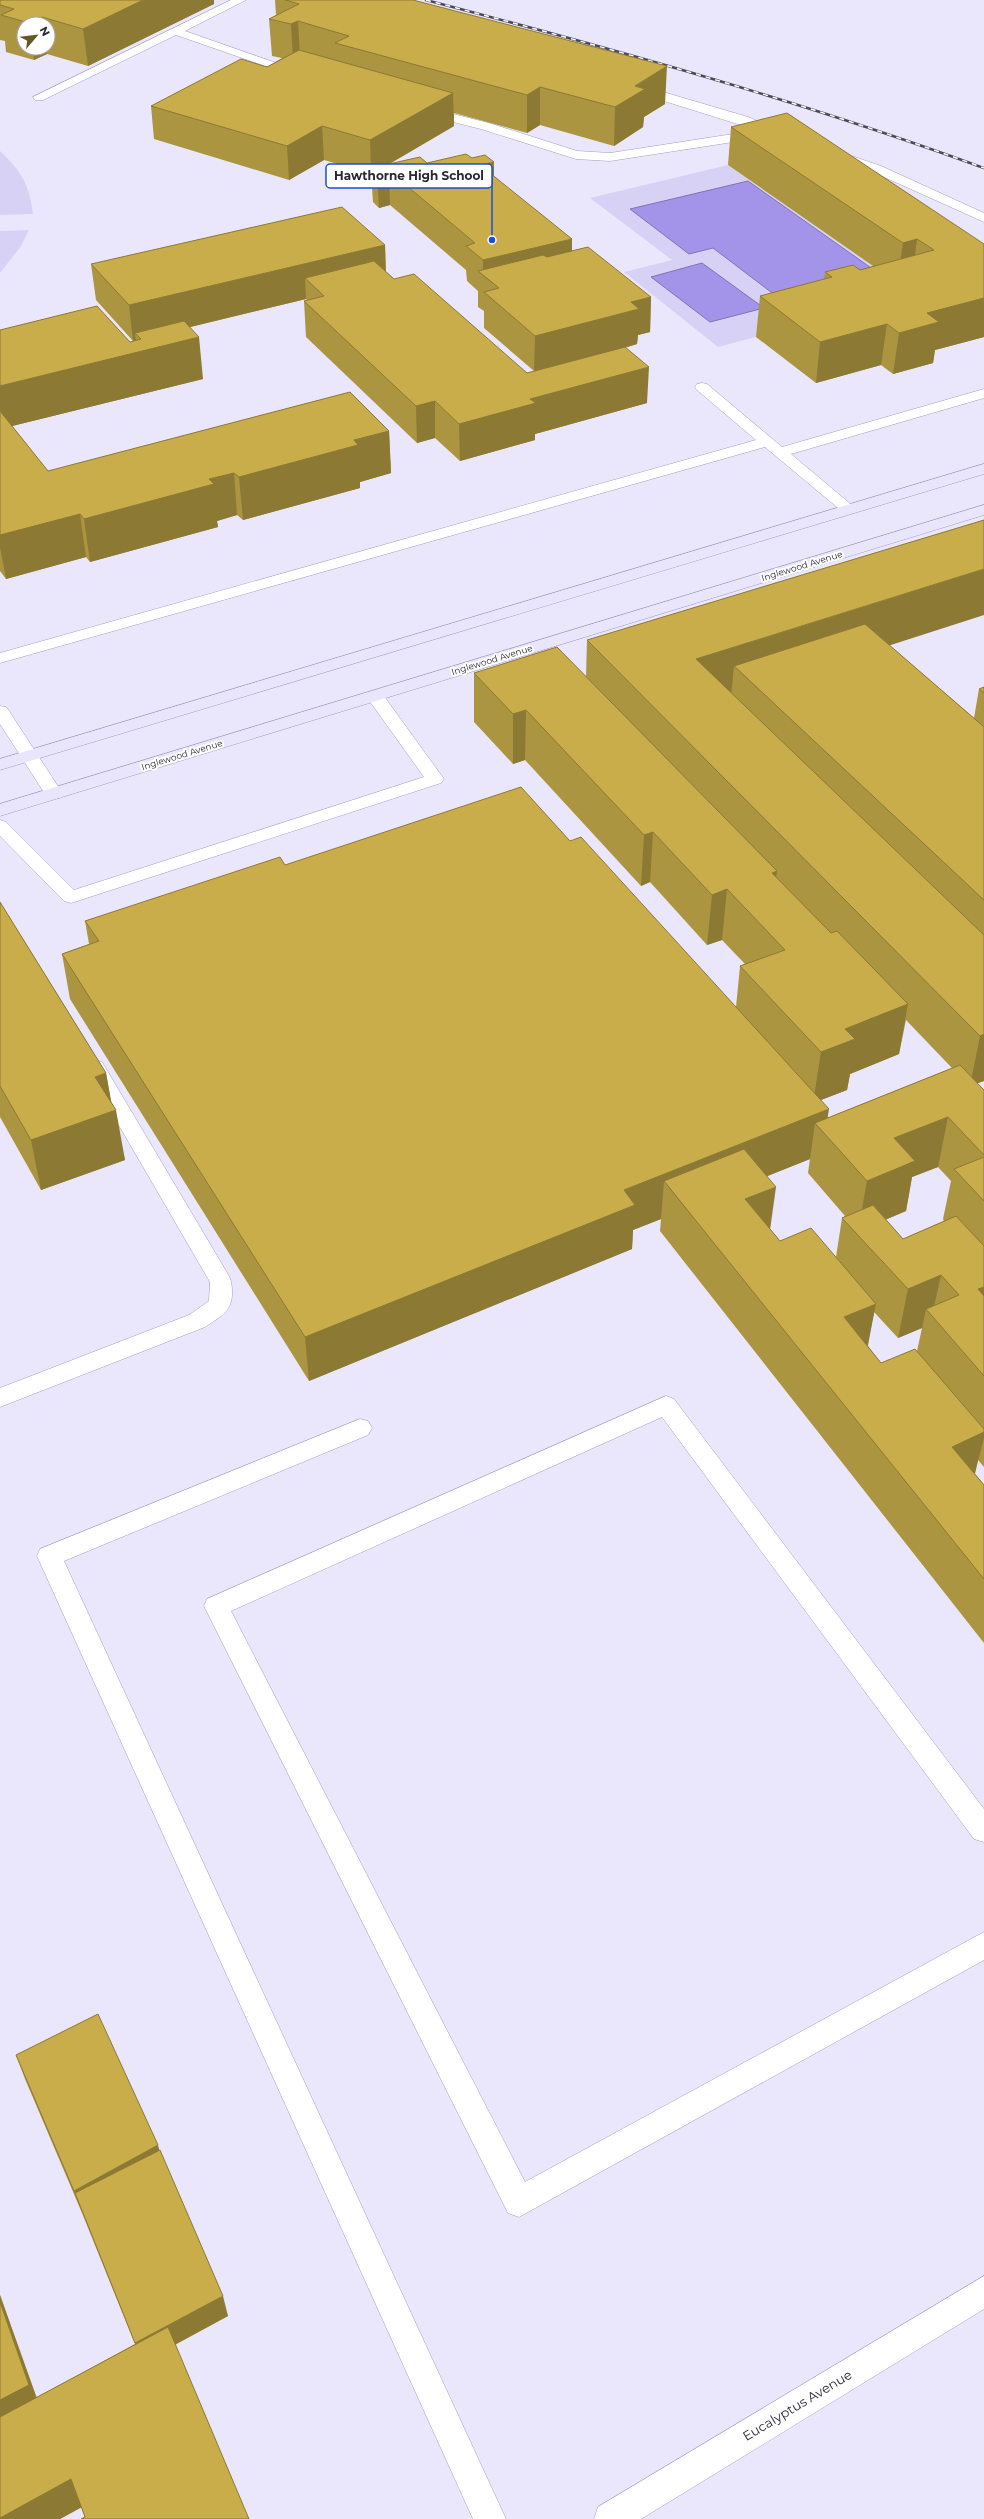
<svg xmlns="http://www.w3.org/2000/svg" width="984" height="2519" font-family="Montserrat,sans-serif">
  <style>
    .green { fill: #d7d2f5 }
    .water { fill: #a494e9; stroke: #7f73b3 }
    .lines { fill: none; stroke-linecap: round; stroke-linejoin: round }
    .service-casing { stroke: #a29dbe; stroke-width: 1 }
    .minor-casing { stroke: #a29dbe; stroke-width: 1 }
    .secondary-casing { stroke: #a29dbe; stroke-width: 1 }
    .service { fill: #fff; fill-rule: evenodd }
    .minor { fill: #fff; fill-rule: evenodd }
    .secondary { fill: #e9e5fb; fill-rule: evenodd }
    .rail-casing { stroke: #4b4957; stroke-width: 2.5 }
    .rail { stroke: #fff; stroke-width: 1.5; stroke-dasharray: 5; stroke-linecap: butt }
    .wall { fill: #ac9540; fill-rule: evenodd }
    .shaded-wall { fill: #8c7934 }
    .building { fill: #c8ad4a; stroke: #8c7934 }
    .labels { text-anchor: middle; stroke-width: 4; stroke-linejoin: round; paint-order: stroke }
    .far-street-label { font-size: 9px; fill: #292734; stroke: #fff }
    .near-street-label { font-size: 13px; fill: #292734; stroke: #fff }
    .leader { fill: none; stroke: #1d4ed8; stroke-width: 1.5 }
    .callout-dot { fill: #1d4ed8; stroke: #fff; stroke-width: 1.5 }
    .callout { fill: #fff; stroke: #1d4ed8; stroke-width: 1.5 }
    .callout-label { font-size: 12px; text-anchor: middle; font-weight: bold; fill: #292734 }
  </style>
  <rect width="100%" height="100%" fill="#eae7fc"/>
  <g class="green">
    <path d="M0 151C22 172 29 184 33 214L0 215Z"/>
    <path d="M728 165 897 283 828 318 718 347 624 272 672 260 590 198Z"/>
    <path d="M29 230 21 246 0 273V231Z"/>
  </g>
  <g class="water">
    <path d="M748 181 874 270 792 308 713 248 689 254 630 209Z"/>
    <path d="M702 263 764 308 710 322 651 277Z"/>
  </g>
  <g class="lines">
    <defs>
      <g id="service">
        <path d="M231 0H246L185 31 302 72V76H294L176 35 43 100H35L33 97Z"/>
        <path d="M636 84 748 117 783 132 777 136 773 135 632 91V85Z"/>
        <path d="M425 107 489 123 577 151 610 153 759 130 765 134 759 138 610 161 576 159 481 129 421 114 419 111Z"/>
        <path d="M837 151 881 166 984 213V222L873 172 833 158 831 155 833 152Z"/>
        <path d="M702 383 707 384 782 447 984 389V398L791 454 854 507 857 510 854 513H844L765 447 0 663V653L756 440 697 390 695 387 697 384Z"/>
        <path d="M375 691 381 692 441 775 444 779 441 783 71 903 64 901 0 836V820L6 822 74 890 424 777 366 696 369 692Z"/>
        <path d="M0 706 6 707 9 711 63 794 60 798H48L45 794 0 724Z"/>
        <path d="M95 1060 102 1062 229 1276C232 1283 232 1287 232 1295 231 1313 219 1317 205 1327L0 1407V1388L189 1315 209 1301 210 1282 85 1067 88 1062Z"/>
        <path d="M666 1396 674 1399 984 1809V1842L974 1839 662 1417 231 1611 525 2182 984 1932V1960L519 2217 508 2213 204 1606 207 1599Z"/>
        <path d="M360 1419 368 1421 372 1428 368 1435 64 1561 506 2519H473L37 1556 40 1549Z"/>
      </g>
      <path id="minor" d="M984 2276V2309L641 2519H594L598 2507Z"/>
      <g id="secondary">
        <path d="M984 464V474L0 770V759Z"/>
        <path d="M984 505V515L0 816V804Z"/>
      </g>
    </defs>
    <use href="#service" class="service-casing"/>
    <use href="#minor" class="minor-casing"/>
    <use href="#secondary" class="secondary-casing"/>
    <use href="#service" class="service"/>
    <use href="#minor" class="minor"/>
    <use href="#secondary" class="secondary"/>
    <defs>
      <path id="rail" d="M426 0C614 49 801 101 984 168"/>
    </defs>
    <use href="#rail" class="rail-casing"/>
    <use href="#rail" class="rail"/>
  </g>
  <g class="wall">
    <path d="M0 0 214 4 88 66 47 54 34 60 6 52 5 41 0 40ZM24 24H48V48H24Z"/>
    <path d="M275 0H413L665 104 644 117 643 127 614 146 540 125 527 133 454 113V126L388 165 427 163 494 176 572 251 651 297 650 332 638 335 637 344 625 348 647 403 535 434V440L460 461 435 438 417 443 306 337 304 301 307 300 306 299 190 327 203 379 12 426 48 471 389 431 391 473 360 482V488L243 520 237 515 217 521 218 527 90 562 86 557 6 579 0 571V330L130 342 133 341 96 300 91 264 385 245 386 272 394 279 527 373 534 371 484 328V311L478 307V291L467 281 466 270 390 205 379 208 373 202 371 174 324 160 289 180 154 139 151 106 267 67 282 58 272 56 269 19 276 15Z"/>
    <path d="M731 127 984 244V337L935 350 933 363 893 374 881 365 816 383 756 337 760 296 824 279 825 272 860 270 873 266 728 165Z"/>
    <path d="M587 640 889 645 974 718 979 689 984 687V1081L977 1083 984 1090V1467L978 1460 975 1474 984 1485V1643L660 1231 661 1219 633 1230 632 1249 309 1381 70 999 62 954 89 944 85 921 285 865 570 841 736 1007 740 966 745 964 722 940 707 945 650 882 641 886 525 760 513 764 474 722V673L586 677ZM906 1020 952 1068 828 1118 821 1100 847 1090 850 1074 899 1054ZM810 1159 808 1173 845 1216 842 1218 836 1257 780 1241 770 1229 767 1176ZM938 1167 951 1181 943 1219 944 1221 903 1239 885 1220 906 1211 912 1177ZM874 1312 898 1338 922 1328 917 1351 881 1363 868 1346Z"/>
    <path d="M0 902 106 1073 111 1102 125 1160 41 1190 0 1117Z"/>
    <path d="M16 2055 159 2150 228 2316 175 2345 85 2517 81 2507 60 2519H0V2295L36 2398 135 2344 82 2213 25 2079Z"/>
  </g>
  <g class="shaded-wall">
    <path d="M143 0H214V4L88 66 83 29Z"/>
    <path d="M42 17 43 24H29V23Z"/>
    <path d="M298 21 300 58 293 61 291 24Z"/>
    <path d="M33 48H46L47 54 34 60Z"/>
    <path d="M667 66 665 104 644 117 643 127 614 146 615 107 635 86Z"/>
    <path d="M540 87V125L527 133V95Z"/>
    <path d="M453 93 454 126 375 172 371 169 370 140Z"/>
    <path d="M322 126 324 160 289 180 287 146Z"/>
    <path d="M494 162V196L480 165Z"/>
    <path d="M389 171 390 205 379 208 377 174Z"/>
    <path d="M572 239V273L499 288 483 276V260Z"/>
    <path d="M917 239 912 280 897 283 903 243Z"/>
    <path d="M385 245 386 280 305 278 306 299 141 339 135 333 136 340 133 341 129 305Z"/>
    <path d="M651 297 650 332 638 335 637 344 534 372 535 336 631 302Z"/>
    <path d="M984 298V337L935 350 933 363 893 374 899 333 927 313Z"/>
    <path d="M887 324 881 365 816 383 820 342Z"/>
    <path d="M199 337 203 379 0 429V386Z"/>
    <path d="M649 367 647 403 535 434V440L460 461 459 424 530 399Z"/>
    <path d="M435 401V438L417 443 416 406Z"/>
    <path d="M389 431 391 473 360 482V488L243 520 239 477 354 440Z"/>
    <path d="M234 473 237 515 217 521 218 527 90 562 84 519 209 479Z"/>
    <path d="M80 514 86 557 6 579 0 547V535Z"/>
    <path d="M984 569V615L757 688 734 666 731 696 696 659Z"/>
    <path d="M526 710 525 760 513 764V714Z"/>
    <path d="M653 832 650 882 641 886 644 835Z"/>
    <path d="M777 871 771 921 772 873Z"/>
    <path d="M727 889 722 940 707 945 712 895Z"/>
    <path d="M908 1004 899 1054 850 1074 847 1090 813 1103 821 1052 845 1029Z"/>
    <path d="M984 1034V1081L970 1086 980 1036Z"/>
    <path d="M106 1073 113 1111 116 1110 125 1160 41 1190 31 1140 95 1077Z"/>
    <path d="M829 1109 825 1134 815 1123 810 1159 686 1209 664 1181 661 1219 633 1230 632 1249 309 1381 305 1337 624 1190Z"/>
    <path d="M948 1117 938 1167 912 1177 906 1211 858 1231 867 1181 894 1138Z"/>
    <path d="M776 1187 769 1237 745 1199Z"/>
    <path d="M941 1275 932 1316 926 1309 922 1328 898 1338 908 1289Z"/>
    <path d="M984 1287V1331L978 1289Z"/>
    <path d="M876 1304 866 1353 844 1317Z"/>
    <path d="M984 1432V1438L973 1480 952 1447Z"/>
    <path d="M158 2145 164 2168 75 2193 82 2213 74 2191Z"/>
    <path d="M0 2295 39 2404 0 2425Z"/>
    <path d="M223 2296 228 2316 142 2362 135 2343Z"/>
    <path d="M71 2479 84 2506 60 2519H0V2518Z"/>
  </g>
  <g class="building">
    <path d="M0 0H143L83 29 42 17 29 23 1 15 14 9 0 5Z"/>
    <path d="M285 0H413L667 66 635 86 645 89 615 107 540 87 527 95 335 43 349 36 298 21 291 24 269 19 299 4Z"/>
    <path d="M299 50 453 93 370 140 322 126 287 146 151 106 241 59 267 67Z"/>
    <path d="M787 113 984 244V298L927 313 939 322 899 333 887 324 820 342 760 296 832 277 825 272 853 265 860 270 934 250 917 239 903 243 731 127Z"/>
    <path d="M466 154 472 158 485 155 494 162 480 165 572 239 483 260 466 246 475 243 389 171 377 174 371 168 420 157 427 163Z"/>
    <path d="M342 207 385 245 129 305 91 264Z"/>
    <path d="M588 247 651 297 631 302 639 309 535 336 484 292 499 288 478 271 543 255 547 257Z"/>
    <path d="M374 261 394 279 414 274 527 373 625 347 649 367 530 399 536 403 459 424 435 401 416 406 304 301 324 296 305 278Z"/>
    <path d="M97 306 130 342 141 339 135 333 184 321 199 337 0 386V330Z"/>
    <path d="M350 392 389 431 354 440 358 445 239 477 234 473 209 479 214 484 84 519 80 514 0 535V411L48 471Z"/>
    <path d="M984 520V569L696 659 984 935V1034L980 1036 587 640Z"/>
    <path d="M865 624 984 727V900L734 666Z"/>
    <path d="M557 647 777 871 772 873 831 933 837 931 908 1004 845 1029 855 1039 821 1052 740 966 785 950 727 889 712 895 653 832 644 835 526 710 513 714 474 673Z"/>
    <path d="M984 687V693L979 689Z"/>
    <path d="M521 787 570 841 581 837 829 1109 624 1190 635 1205 305 1337 62 954 99 941 85 921 280 857 285 865Z"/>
    <path d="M0 902 106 1073 95 1077 116 1110 31 1140 0 1086Z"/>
    <path d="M960 1065 984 1090V1155L948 1117 894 1138 915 1161 867 1181 815 1123Z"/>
    <path d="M744 1149 776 1187 745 1199 780 1241 811 1228 876 1304 844 1317 881 1363 915 1349 984 1429V1432L952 1447 984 1485V1579L664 1181Z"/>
    <path d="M984 1157V1201L954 1169Z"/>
    <path d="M873 1205 903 1239 956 1216 984 1246V1287L978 1289 984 1296V1376L926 1309 959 1295 941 1275 908 1289 842 1218Z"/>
    <path d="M98 2014 158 2145 74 2191 16 2055Z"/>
    <path d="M160 2150 223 2296 135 2343 75 2193Z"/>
    <path d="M0 2302 29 2385 0 2400Z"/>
    <path d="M168 2327 249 2519H81L85 2517 71 2479 0 2518V2417Z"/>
  </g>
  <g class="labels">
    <g class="far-street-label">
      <text transform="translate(802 566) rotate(-17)" y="3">Inglewood Avenue</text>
      <text transform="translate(492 660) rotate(-17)" y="3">Inglewood Avenue</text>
      <text transform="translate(182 755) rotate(-17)" y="3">Inglewood Avenue</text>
    </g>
    <g class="near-street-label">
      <text transform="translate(797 2405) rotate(-31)" y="5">Eucalyptus Avenue</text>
    </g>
  </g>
  <path class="leader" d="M492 240L492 176"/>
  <circle class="callout-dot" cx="492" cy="240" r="4"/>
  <rect class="callout" x="326" y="164" width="166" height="24" rx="4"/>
  <g class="callout-label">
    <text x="409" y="180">Hawthorne High School</text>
  </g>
  <g transform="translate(36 36) rotate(62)"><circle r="19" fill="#ffffff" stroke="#a9a9ae"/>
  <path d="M0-3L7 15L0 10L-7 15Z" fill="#665825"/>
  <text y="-6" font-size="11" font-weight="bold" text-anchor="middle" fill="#292734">N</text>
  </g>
</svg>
